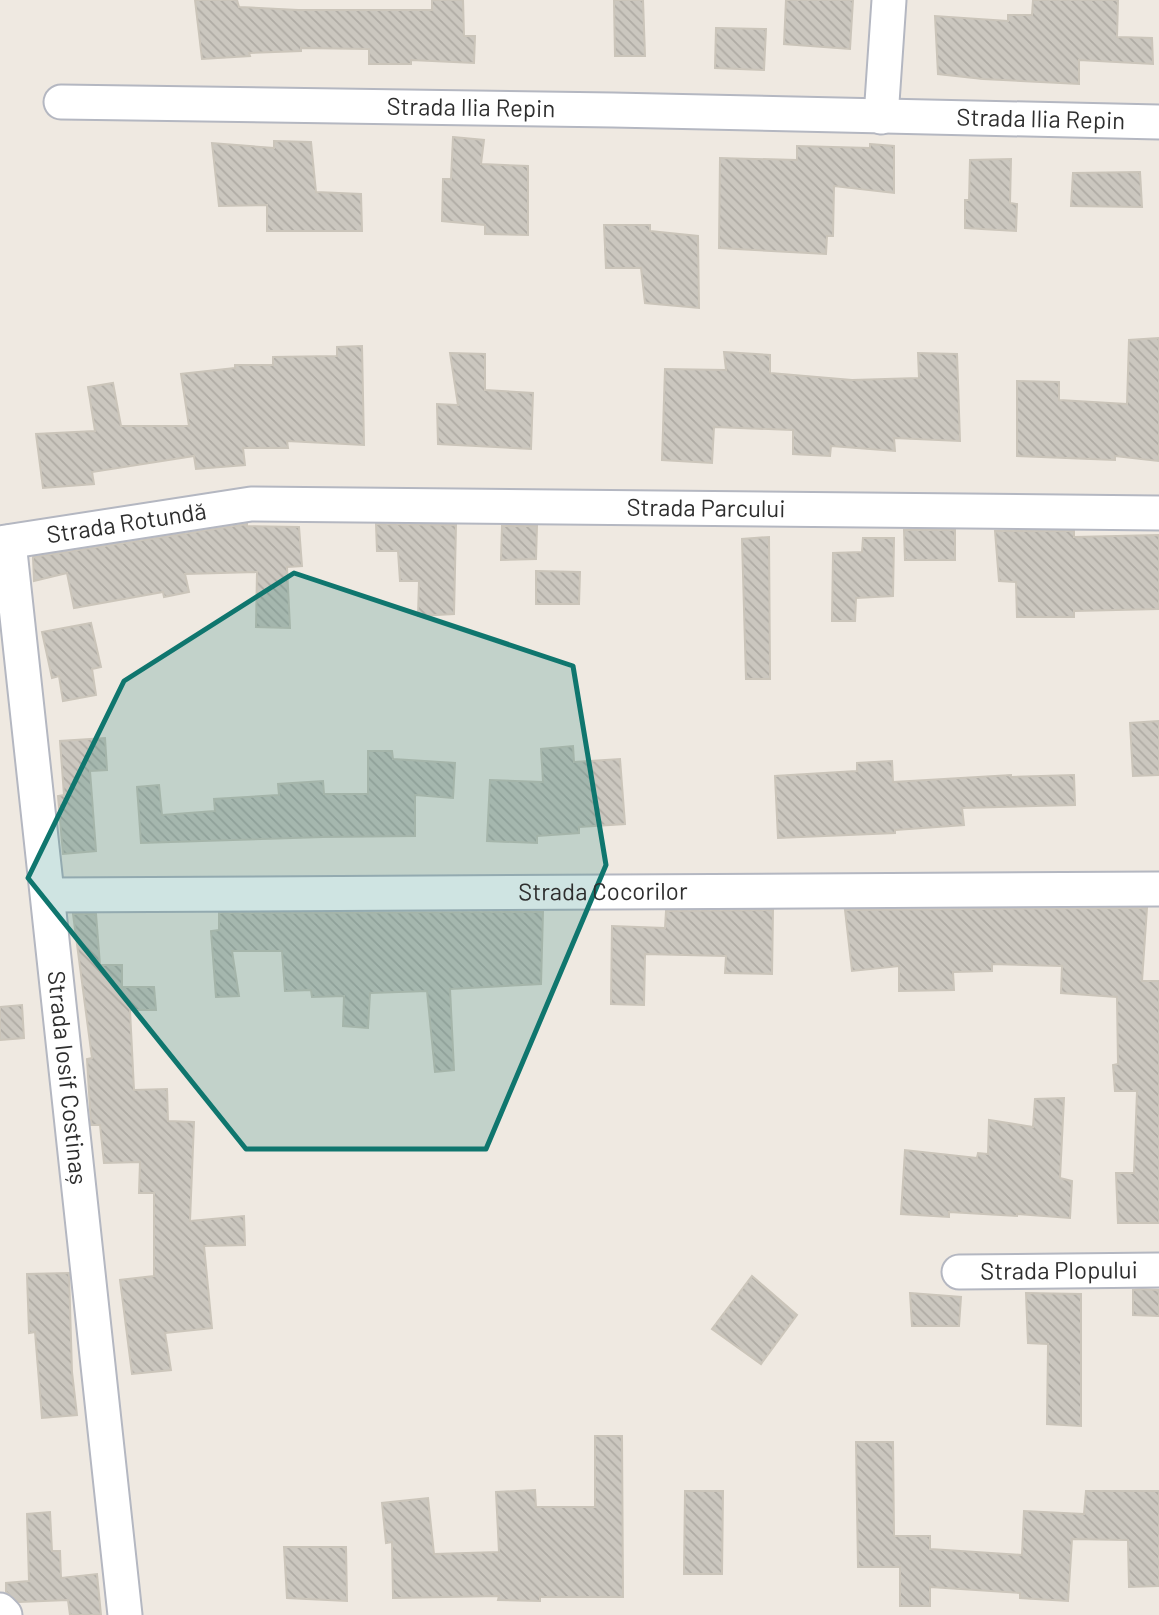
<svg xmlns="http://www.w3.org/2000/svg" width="1159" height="1615" font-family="Barlow,sans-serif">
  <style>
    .building { fill: url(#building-back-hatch); stroke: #cbc5ba; stroke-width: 2 }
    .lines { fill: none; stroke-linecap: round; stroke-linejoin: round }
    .minor-casing { stroke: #b4b7c1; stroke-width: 37 }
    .minor { stroke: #fff; stroke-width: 33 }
    .marked { fill: #0f766e; fill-opacity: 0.2; stroke: #0f766e; stroke-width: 5; stroke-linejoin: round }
    .labels { text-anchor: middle; stroke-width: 6; stroke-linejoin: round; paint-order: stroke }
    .street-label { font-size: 24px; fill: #2e2e2e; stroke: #fff }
  </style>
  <defs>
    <pattern id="building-back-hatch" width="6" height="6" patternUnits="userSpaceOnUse" patternTransform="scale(1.75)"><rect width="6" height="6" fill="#cbc7bf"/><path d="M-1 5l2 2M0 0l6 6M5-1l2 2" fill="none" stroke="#afaba4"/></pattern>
  </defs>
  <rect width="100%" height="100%" fill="#efe9e1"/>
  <g class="building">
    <path d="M195 0H237L239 7 298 10H432V0H463L464 36H475L474 63 411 60V64H369V49L301 48V51L249 53 250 56 202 59Z"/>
    <path d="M614 0H643L645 56H615Z"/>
    <path d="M786 0H853L850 49 784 44Z"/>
    <path d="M1033 0H1118L1117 37 1152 38 1153 64 1079 60V84L983 79 938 74 935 16 1008 21V15H1032Z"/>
    <path d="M716 28 766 29 764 70 715 68Z"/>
    <path d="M453 137 484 140 481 164 528 166V235L485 234V225L442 221 443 179H451Z"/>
    <path d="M274 141 311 142 316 192 361 194 362 231H267V205L219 206 212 143 274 148Z"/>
    <path d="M870 144 894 146V193L834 186 833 236H827L826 254 719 248 720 158 797 160V146L870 148Z"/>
    <path d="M1011 159 1010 203 1017 204 1016 231 965 228V200H969L970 160Z"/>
    <path d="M1140 172 1142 207 1071 206 1073 173Z"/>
    <path d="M604 225H650V231L698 236 699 308 645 303 641 268H606Z"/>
    <path d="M1159 338V461L1115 456V460L1017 456V381L1059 382V400L1127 404 1129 340Z"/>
    <path d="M362 346 364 445 287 441 288 448H243L245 465 196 469 194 456 92 472 94 484 43 488 36 434 95 431 88 387 113 383 121 426H189L181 374 235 368V365H273V357L337 356V347Z"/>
    <path d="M724 352 770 355V373L852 380 919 378 918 353 957 354 960 441 894 438 895 451 831 446 830 456 793 454V430L714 427 712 463 662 460 665 369 726 370Z"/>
    <path d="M450 353 485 354V390L533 393 531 449 438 444 437 404 458 405Z"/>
    <path d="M247 524V526L299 527 302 566 287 567 290 628 256 627 257 572 185 574 189 592 164 597 163 592 74 608 67 573 34 581 33 557Z"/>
    <path d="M376 524 456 525 454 614 418 616 419 581H400L398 551H377Z"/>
    <path d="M502 526H537L536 559 501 560Z"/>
    <path d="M904 530H955V560H905Z"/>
    <path d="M995 531H1074V537L1159 535V609L1074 611V617H1017L1016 582 999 581Z"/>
    <path d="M769 537 770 679H746L742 539Z"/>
    <path d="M863 538H894L893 596 856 598 855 621H832L833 553 862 552Z"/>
    <path d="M536 571 580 572 579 604H536Z"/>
    <path d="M91 623 101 667 92 669 96 695 63 701 59 676 52 678 42 632Z"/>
    <path d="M1159 721V775L1133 776 1130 723Z"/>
    <path d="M105 738 107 770 90 771 96 851 63 854 58 796 64 795 60 741Z"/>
    <path d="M573 746 574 762 620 759 625 824 579 827V833L537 836V843L487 841 490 780 543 782 541 749Z"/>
    <path d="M368 751H392L393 759 455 763 453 798 415 795V836L323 837 141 843 137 787 159 785 162 815 215 811 214 799 279 795 278 784 323 781 324 794H368Z"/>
    <path d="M892 761 893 782 1011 775V777L1074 775 1075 805 962 808 964 825 895 830V833L778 838 775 776 857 771V763Z"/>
    <path d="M1147 908 1142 981H1159V1223H1118L1116 1173H1134L1137 1091H1115L1113 1065 1118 1064 1117 997 1061 993 1062 966 992 964V971L953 972 954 990 899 991V966L852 971 845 910Z"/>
    <path d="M773 910 772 974 725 973 726 956 645 954 644 1005 611 1004 612 926 665 928 666 911Z"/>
    <path d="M543 912 541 984 450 989 454 1070 435 1072 427 991 370 993 368 1028 343 1026 344 996 312 997 311 990 285 991 282 951H232L239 996 216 997 211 931 219 930V913Z"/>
    <path d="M73 914H96L100 965H122V987H154L156 1010H130L134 1090 167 1089 168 1121 194 1122 190 1221 244 1216 245 1245 204 1246 212 1328 165 1333 171 1370 132 1374 120 1280 154 1276V1193H139L140 1162 104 1163 100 1125H91L87 1059 92 1058Z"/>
    <path d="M22 1005 24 1038 0 1040V1007Z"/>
    <path d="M1064 1098 1060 1178 1072 1181 1070 1218 1017 1214V1216L949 1212V1217L901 1214 905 1150 977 1158 978 1153 988 1154 989 1120 1033 1127 1035 1099Z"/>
    <path d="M69 1273 72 1372 77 1415 42 1418 35 1332 29 1333 27 1274Z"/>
    <path d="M752 1276 797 1315 761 1364 712 1329Z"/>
    <path d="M1142 1289 1159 1290V1316L1133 1315V1290Z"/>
    <path d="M910 1293 961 1297 959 1326H912Z"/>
    <path d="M1026 1293 1081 1294V1426L1047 1424 1048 1344 1028 1343Z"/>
    <path d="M595 1436H622L623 1597H540V1601L498 1600 499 1596 393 1598 392 1542 386 1543 382 1503 428 1498 434 1554 499 1552 496 1492 535 1490 536 1507H595Z"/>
    <path d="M856 1442H893L894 1536H930V1549L1022 1555 1024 1511 1084 1514 1086 1491H1159V1586L1129 1587 1128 1540 1072 1539 1068 1601 1020 1598V1593L930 1587V1606H900V1567H858Z"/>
    <path d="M685 1491H723L722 1574H684Z"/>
    <path d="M50 1512 52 1551H60L61 1578 97 1574 101 1615H70L68 1600 19 1602 6 1592V1583L29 1581 27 1514Z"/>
    <path d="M284 1547H346L347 1601 287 1598Z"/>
  </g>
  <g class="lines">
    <defs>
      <g id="minor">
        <path id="s1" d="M61 102 613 110 1159 122"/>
        <path d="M881 117 889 0"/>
        <path id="s2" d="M9 542 125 1615"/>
        <path id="s3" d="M0 543 251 504 1159 513"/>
        <path id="s4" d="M48 895 1159 889"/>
        <path id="s5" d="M959 1272 1159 1270"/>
        <path d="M0 1610 5 1615"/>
      </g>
    </defs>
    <use href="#minor" class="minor-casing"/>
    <use href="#minor" class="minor"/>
  </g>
  <path class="marked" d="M294 573 573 666 606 865 486 1149H246L28 878 124 681Z"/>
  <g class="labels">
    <g class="street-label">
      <text dy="8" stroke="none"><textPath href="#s1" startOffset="410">Strada Ilia Repin</textPath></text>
      <text dy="8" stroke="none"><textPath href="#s1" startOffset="980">Strada Ilia Repin</textPath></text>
      <text dy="8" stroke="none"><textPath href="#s3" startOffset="709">Strada Parcului</textPath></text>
      <text dy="8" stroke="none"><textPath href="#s3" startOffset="128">Strada Rotundă</textPath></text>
      <text dy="8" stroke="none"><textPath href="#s4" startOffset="555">Strada Cocorilor</textPath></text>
      <text dy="8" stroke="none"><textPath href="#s2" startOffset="539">Strada Iosif Costinaș</textPath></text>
      <text dy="8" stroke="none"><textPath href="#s5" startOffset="100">Strada Plopului</textPath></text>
    </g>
  </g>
</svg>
